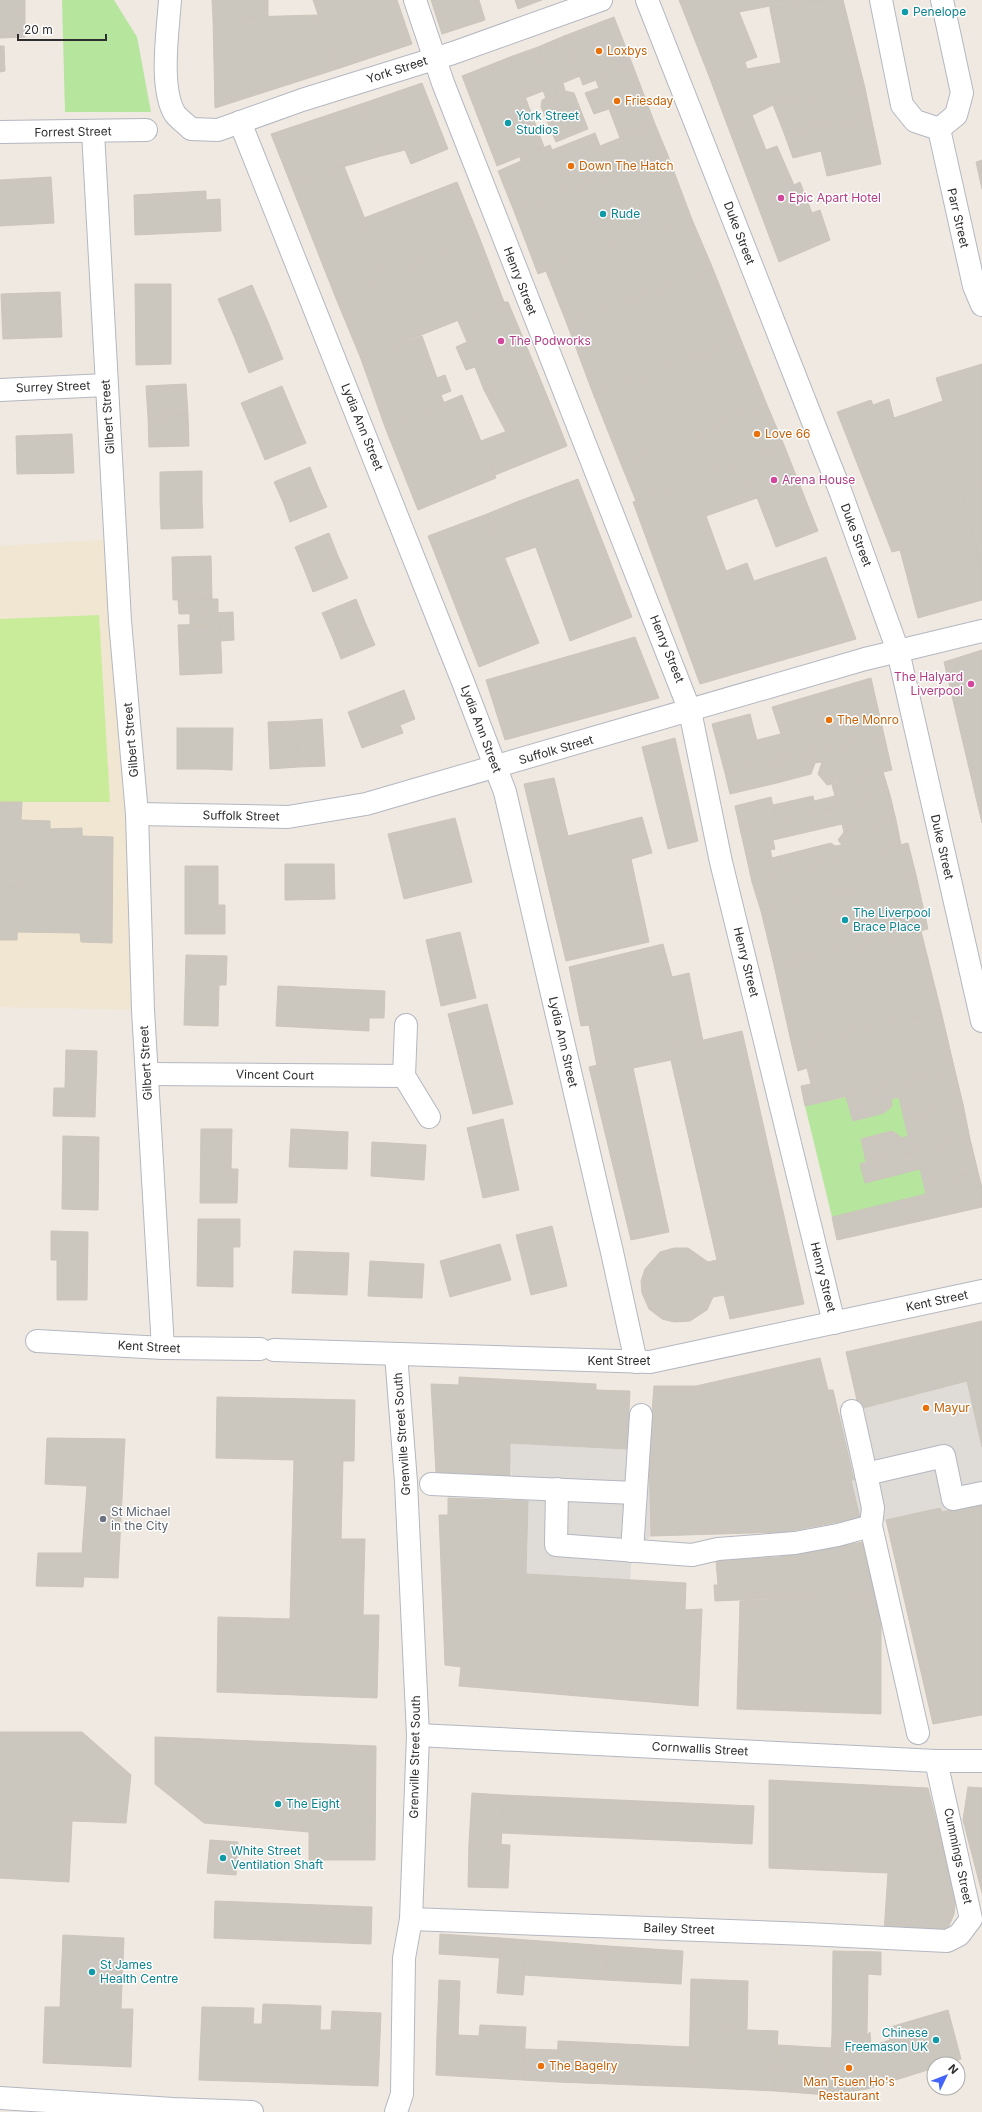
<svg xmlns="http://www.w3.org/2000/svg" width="982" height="2112" font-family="Inter,sans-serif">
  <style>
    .education { fill: #f0e6d1 }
    .green { fill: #b6e59e }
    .pitch { fill: #c9ec9a }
    .plaza { fill: #dfdcd8 }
    .building { fill: #cbc7bf; stroke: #cbc5ba }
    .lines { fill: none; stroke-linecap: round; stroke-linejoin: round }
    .pedestrian-casing { stroke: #b4b7c1; stroke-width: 24 }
    .minor-casing { stroke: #b4b7c1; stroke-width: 24 }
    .tertiary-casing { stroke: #b4b7c1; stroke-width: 24 }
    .pedestrian { stroke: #fff; stroke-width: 22 }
    .minor { stroke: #fff; stroke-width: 22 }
    .tertiary { stroke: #fff; stroke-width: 22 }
    .culture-dot { fill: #0f9aa8; stroke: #fff; stroke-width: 1.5 }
    .food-dot { fill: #e8710a; stroke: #fff; stroke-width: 1.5 }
    .hotel-dot { fill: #d1479c; stroke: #fff; stroke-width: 1.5 }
    .worship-dot { fill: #6b7280; stroke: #fff; stroke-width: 1.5 }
    .labels { text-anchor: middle; stroke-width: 3; stroke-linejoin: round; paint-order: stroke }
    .culture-label { font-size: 12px; fill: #0d838f; stroke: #fff; text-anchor: start }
    .food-label { font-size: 12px; fill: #c56008; stroke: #fff; text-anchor: start }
    .street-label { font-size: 12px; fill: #2e2e2e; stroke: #fff }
    .hotel-label { font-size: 12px; fill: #b23c85; stroke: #fff; text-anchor: start }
    .worship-label { font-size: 12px; fill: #5b616d; stroke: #fff; text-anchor: start }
  </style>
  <rect width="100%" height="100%" fill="#efe9e1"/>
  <path class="education" d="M115 539 143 1010 0 1007V546Z"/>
  <g class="green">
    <path d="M62 0H114L137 37 151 112H65Z"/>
    <path d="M846 1097 853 1121 884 1113 891 1106V1099L899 1097 908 1136 903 1138 891 1131 861 1139 866 1162 860 1164 865 1182 920 1169 926 1194 832 1217 805 1106Z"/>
  </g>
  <path class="pitch" d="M99 615 110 802H0V619Z"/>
  <g class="plaza">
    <path d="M967 1381 982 1447V1504L942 1512 940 1508 886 1520 871 1526 860 1518 851 1480 854 1479 838 1414Z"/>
    <path d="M510 1443 627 1449 638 1446 649 1450 651 1536 632 1551 630 1581 526 1574 528 1501 512 1487Z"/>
  </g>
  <g class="building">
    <rect x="0" y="0" width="25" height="12"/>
    <path d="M212 0H268V16L213 18Z"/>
    <path d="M313 0H397L412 44 337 69Z"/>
    <path d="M431 0H479L485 20 442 34Z"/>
    <path d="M515 0H542L518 9Z"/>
    <path d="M679 0H823L770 9V6L739 12 757 57 709 76Z"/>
    <path d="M823 0H843L865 88 773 105 728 127 709 76 745 62 747 69 781 63 770 9Z"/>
    <path d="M0 12H25V37L0 38Z"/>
    <path d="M318 15 337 69 215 108 213 18Z"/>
    <path d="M614 17 633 66 583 85 564 36Z"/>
    <path d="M564 36 580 76 563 83 565 91 574 93 588 129 573 135 538 47Z"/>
    <path d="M0 46H4L5 71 0 72Z"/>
    <path d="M538 47 573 135 556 142 541 107 542 100 546 98 543 91 525 98 510 57Z"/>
    <path d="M510 57 544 147 497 166 462 76Z"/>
    <path d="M633 66 655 124 620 138 609 109 594 114 585 93 599 88 596 81Z"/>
    <path d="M422 83 448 149 411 164 405 150 381 156 364 103Z"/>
    <path d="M865 88 871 117 784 133 773 105Z"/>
    <path d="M364 103 381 156 290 182 271 134Z"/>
    <path d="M752 115 766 150 777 146 794 185 800 182 812 213 820 210 830 240 779 262 728 127Z"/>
    <path d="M871 117 881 164 827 176 821 151 793 158 784 133Z"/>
    <path d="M655 124 667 153 514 211 498 171 521 161 520 157 550 145 552 150 595 133 600 146Z"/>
    <path d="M667 153 691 217 538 274 514 211Z"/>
    <path d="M982 160V189L976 162Z"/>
    <path d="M344 166 387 275 335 296 290 182Z"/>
    <path d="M51 177 54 223 0 226V180Z"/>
    <path d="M457 182 480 239 387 275 364 218Z"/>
    <path d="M206 191V200L220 199 221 231 135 235 134 195Z"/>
    <path d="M691 217 713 269 567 324 546 271Z"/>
    <path d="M480 239 504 302 361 359 335 296Z"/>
    <path d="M713 269 741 340 594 396 567 324Z"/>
    <path d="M135 284H171V364L136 365Z"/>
    <path d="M252 285 268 322 234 336 218 299Z"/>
    <path d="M60 292 62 337 3 339 1 294Z"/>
    <path d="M504 302H508L536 369 484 390 475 367 466 370 456 347 467 342 458 321Z"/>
    <path d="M268 322 283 359 249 373 234 336Z"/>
    <path d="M422 336 437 378 445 375 451 391 441 395 444 403 385 427 361 359Z"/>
    <path d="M741 340 767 405 621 464 594 396Z"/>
    <path d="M982 364V487L962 492 982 572V600L918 618 900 550 892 552 837 412 871 400 873 405 889 399 894 418 943 401 936 378Z"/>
    <path d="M536 369 554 413 506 432 484 390Z"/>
    <path d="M186 384 188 415 148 417 146 386Z"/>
    <path d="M282 386 294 415 253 431 241 403Z"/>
    <path d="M462 395 496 478 418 510 385 427Z"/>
    <path d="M767 405 784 445 636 501 621 464Z"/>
    <path d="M554 413 567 446 495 475 481 441Z"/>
    <path d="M188 415 189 446 149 447 148 417Z"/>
    <path d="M294 415 306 443 265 460 253 431Z"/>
    <path d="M72 434 74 473 17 474 16 436Z"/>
    <path d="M784 445 818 531 776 547 743 461Z"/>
    <path d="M743 461 757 498 706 516 726 571 747 563 754 581 826 557 856 639 700 684 633 502Z"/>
    <path d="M310 467 318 487 283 502 274 482Z"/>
    <path d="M202 471V500H160V472Z"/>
    <path d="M578 479 632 617 570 641 519 501Z"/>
    <path d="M318 487 327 507 290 522 283 502Z"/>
    <path d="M982 487V572L962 492Z"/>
    <path d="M160 500H202L203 528 161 529Z"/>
    <path d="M519 501 536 547 504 558 487 514Z"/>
    <path d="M487 514 539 643 479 667 428 536Z"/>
    <path d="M329 533 338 556 304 569 295 547Z"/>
    <path d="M211 556 212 599 173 600 172 557Z"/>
    <path d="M338 556 348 578 313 592 304 569Z"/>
    <path d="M212 599H218V613L179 614 178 600Z"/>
    <path d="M356 599 365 622 332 636 322 613Z"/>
    <path d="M233 612 234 640 220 641V624L190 625V614Z"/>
    <path d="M365 622 375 645 341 659 332 636Z"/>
    <path d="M220 624 222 673 180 675 178 625Z"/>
    <path d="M635 637 659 698 505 740 486 680Z"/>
    <path d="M982 650V823L944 662Z"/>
    <path d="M871 678 884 735 763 764 757 740 781 734 772 707Z"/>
    <path d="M404 690 415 719 400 725 403 733 362 748 348 712Z"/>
    <path d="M750 714 763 764 725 773 712 724Z"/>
    <path d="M322 719 325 766 298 767 295 721Z"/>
    <path d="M295 721 298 767 270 769 268 722Z"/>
    <rect x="177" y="728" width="28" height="41"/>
    <path d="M205 728H233L232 770 205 769Z"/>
    <path d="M884 735 892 770 827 785 818 774 822 762 815 763 811 774 777 783 772 762Z"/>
    <path d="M675 738 698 841 668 849 642 747Z"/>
    <path d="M772 762 777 783 730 794 725 773Z"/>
    <path d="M883 772 890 795 776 821 773 805 813 796 814 801 835 796 832 785Z"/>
    <path d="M554 778 568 836 642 817 652 853 631 859 649 942 566 961 524 784Z"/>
    <path d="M890 795 896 820 844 832 842 824 773 840 775 849 746 855 740 829Z"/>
    <path d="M771 797 776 821 740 829 735 806Z"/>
    <path d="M0 802H22L21 820 50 821V829L82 828V836L113 837 112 943 81 942 80 933 17 932 19 887H0Z"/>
    <path d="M455 818 472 882 404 899 388 834Z"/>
    <path d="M896 820 901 845 752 882 746 855 770 849 772 858 831 843 835 846 842 845 838 840 844 832Z"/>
    <path d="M908 843 916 875 761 911 752 882 777 874Z"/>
    <path d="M285 864H334L335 899 285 900Z"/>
    <path d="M185 866H218V905H225V934H185Z"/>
    <path d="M916 875 928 929 774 965 761 911Z"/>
    <path d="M0 887H19L17 940H0Z"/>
    <path d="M921 931 941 1011 792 1046 774 965Z"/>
    <path d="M460 932 476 998 441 1006 426 940Z"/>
    <path d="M663 944 672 977 689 973 703 1041 597 1066 589 1025 581 1026 569 967Z"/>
    <path d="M186 955 227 956 226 985H219L218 1026 184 1025Z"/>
    <path d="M278 986 385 991 384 1018H369V1031L276 1026Z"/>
    <path d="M487 1004 513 1104 473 1114 448 1014Z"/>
    <path d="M941 1011 955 1071 805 1106 801 1086 811 1084 807 1068 798 1071 792 1046Z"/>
    <path d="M742 1031 804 1304 730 1319 724 1295 713 1297 707 1310 690 1321 674 1322 662 1319 649 1309 642 1293 641 1281 645 1269 660 1252 674 1248H688L708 1262 717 1260 671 1060 633 1068 669 1232 631 1240 589 1067Z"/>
    <path d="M66 1050 97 1051 95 1117 53 1116 54 1088H65Z"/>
    <path d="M955 1071 963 1104 904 1119 899 1097 891 1099 892 1106 884 1113 853 1121 846 1097Z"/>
    <path d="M963 1104 970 1139 866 1162 861 1139 892 1131 903 1138 908 1136 904 1119Z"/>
    <path d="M503 1119 519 1190 483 1198 467 1128Z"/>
    <path d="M201 1129H232L231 1169H238L237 1203H200Z"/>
    <path d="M291 1129 348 1132 347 1169 289 1167Z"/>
    <path d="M63 1136 99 1137 98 1210 62 1209Z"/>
    <path d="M970 1139 978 1172 924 1185 920 1169 865 1183 860 1164Z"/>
    <path d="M372 1142 426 1145 424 1180 371 1176Z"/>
    <path d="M978 1172 982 1188V1207L837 1240 832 1217 926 1194 924 1185Z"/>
    <path d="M198 1219H240V1247H233V1287L197 1286Z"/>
    <path d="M552 1226 567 1286 531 1295 516 1235Z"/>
    <path d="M51 1231 88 1232 87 1300H57V1260H51Z"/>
    <path d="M500 1244 511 1280 450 1297 440 1261Z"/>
    <path d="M294 1251 349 1253 347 1295 292 1293Z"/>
    <path d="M370 1261 424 1264 422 1298 368 1296Z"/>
    <path d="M982 1321V1447L967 1381 859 1409 846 1352Z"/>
    <path d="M820 1358 828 1390H833L854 1480H851L860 1518 785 1532 651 1536 649 1450 654 1386H696Z"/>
    <path d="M459 1377 596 1384V1390L630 1391 627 1449 510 1443V1478L436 1472 431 1384 459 1385Z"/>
    <path d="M217 1397 355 1400 354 1461H343L341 1539H365L363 1615H379L377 1698 217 1692 218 1617 290 1619 294 1460 216 1458Z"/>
    <path d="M47 1438 125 1439 118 1578 84 1577 83 1587 36 1586 38 1553H82L87 1486 45 1484Z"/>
    <path d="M448 1498 528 1501 526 1574 686 1583 685 1610 702 1609 698 1706 459 1686 461 1667 445 1665 439 1515H448Z"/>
    <path d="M982 1504V1715L933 1724 886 1520 940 1508 942 1512Z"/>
    <path d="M869 1541 881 1594 715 1601 714 1585H718L716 1561 779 1557Z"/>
    <path d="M881 1594V1714L737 1709 740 1601Z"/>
    <path d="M0 1732H82L131 1775 126 1823 72 1821 69 1882 0 1878Z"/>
    <path d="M155 1737 376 1746 375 1860H309V1832L204 1823 155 1784Z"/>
    <path d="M769 1780 928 1788 956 1897 954 1914 949 1926 937 1935 884 1932 888 1873 769 1868Z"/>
    <path d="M968 1787 982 1788V1893L963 1820Z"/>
    <path d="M472 1793 504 1795 501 1845 469 1843Z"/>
    <path d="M504 1795 754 1806 752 1844 502 1833Z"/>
    <path d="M210 1840 238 1842 236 1875 207 1873Z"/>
    <path d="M469 1843 510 1845 508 1888 468 1887Z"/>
    <path d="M215 1901 372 1907 371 1944 214 1938Z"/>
    <path d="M440 1934 501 1938 500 1958 439 1954Z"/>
    <path d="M63 1935 124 1938 121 2009H133L131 2067 43 2063 45 2007H60Z"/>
    <path d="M501 1938 527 1940 523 1995 497 1993Z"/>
    <path d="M527 1940 608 1946 606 1980 524 1975Z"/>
    <path d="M608 1946 683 1951 681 1984 606 1980Z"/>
    <path d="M833 1951 881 1952V1975L868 1974 867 2035H832Z"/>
    <path d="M691 1979 748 1981 747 2029 690 2028Z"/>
    <path d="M439 1980 460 1981 458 2035 437 2034Z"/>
    <path d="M263 2004 321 2006 320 2030H331L332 2011 381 2013 378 2086 199 2080 202 2007 254 2008 253 2024H262Z"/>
    <path d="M948 2010 961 2059 946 2064H934V2068L918 2073 914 2020Z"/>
    <path d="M914 2020 918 2073 867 2089 871 2046 890 2040 887 2028Z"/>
    <path d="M480 2025 526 2027 523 2080 436 2075 437 2034 479 2036Z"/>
    <path d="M690 2028 778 2031 775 2091 688 2087Z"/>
    <path d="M870 2032 871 2046 867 2089 828 2095 832 2035H867Z"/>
    <path d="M558 2041 689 2047 688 2087 557 2082Z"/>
    <path d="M778 2045 831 2048 828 2095 775 2091Z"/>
    <path d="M524 2049 558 2050 557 2082 523 2080Z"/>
  </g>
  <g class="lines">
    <defs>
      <g id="pedestrian">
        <path d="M852 1411 866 1474"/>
        <path d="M431 1484 635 1493"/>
        <path d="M557 1489 556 1545 692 1555 718 1549 795 1543 838 1535 871 1526"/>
        <path d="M632 1551 641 1415"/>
        <path d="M918 1733 871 1526 873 1508 866 1474 944 1456 953 1499 982 1493"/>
      </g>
      <g id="minor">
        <path d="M170 0C168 30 159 88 175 114 179 119 186 124 191 129L218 130 302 100 453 53 601 0"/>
        <path d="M415 0 443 83 690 711 721 862 834 1323"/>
        <path d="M881 0 902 105 915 121 939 129 956 115 962 93 942 0"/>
        <path d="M240 122 463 682 505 792 612 1252 636 1362"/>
        <path d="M939 129 974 286 982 305"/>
        <path d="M0 132 146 130"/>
        <path d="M93 132 120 621 137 814 143 1010 163 1348"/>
        <path d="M0 390 106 385"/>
        <path d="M137 814 288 817 366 804 865 659 982 631"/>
        <path d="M406 1025 404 1076 429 1117"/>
        <path d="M147 1074 404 1076"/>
        <path d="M37 1341 163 1348 260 1349"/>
        <path d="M274 1350 650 1362 982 1291"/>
        <path d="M418 1735 936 1761H982"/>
        <path d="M411 1919 807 1934 947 1941 959 1935 971 1919 936 1761"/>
        <path d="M0 2098 173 2109 252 2112"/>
        <path d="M396 2112 402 2094 404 1958 411 1919 418 1735 406 1482 396 1354"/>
      </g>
      <path id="tertiary" d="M647 0 841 493 898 651 982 1021"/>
    </defs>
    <use href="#pedestrian" class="pedestrian-casing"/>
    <use href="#minor" class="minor-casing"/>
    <use href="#tertiary" class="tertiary-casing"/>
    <use href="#pedestrian" class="pedestrian"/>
    <use href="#minor" class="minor"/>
    <use href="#tertiary" class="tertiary"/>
  </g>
  <g class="culture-dot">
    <circle cx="905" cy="12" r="4"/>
    <circle cx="508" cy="123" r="4"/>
    <circle cx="603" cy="214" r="4"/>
    <circle cx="845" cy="920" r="4"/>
    <circle cx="278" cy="1804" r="4"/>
    <circle cx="223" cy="1858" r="4"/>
    <circle cx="92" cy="1972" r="4"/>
    <circle cx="936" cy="2040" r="4"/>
  </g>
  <g class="food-dot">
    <circle cx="599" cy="51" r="4"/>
    <circle cx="617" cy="101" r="4"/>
    <circle cx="571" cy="166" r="4"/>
    <circle cx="757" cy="434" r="4"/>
    <circle cx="829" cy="720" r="4"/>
    <circle cx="926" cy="1408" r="4"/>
    <circle cx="541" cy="2066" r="4"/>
    <circle cx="849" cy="2068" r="4"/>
  </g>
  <g class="hotel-dot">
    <circle cx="781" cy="198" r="4"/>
    <circle cx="501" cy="341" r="4"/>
    <circle cx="774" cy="480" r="4"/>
    <circle cx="971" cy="684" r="4"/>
  </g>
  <circle class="worship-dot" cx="103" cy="1519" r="4"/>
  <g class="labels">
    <g class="culture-label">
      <text x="913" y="16">Penelope</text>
      <text x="516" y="120">York Street<tspan x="516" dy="14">Studios</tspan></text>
      <text x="611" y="218">Rude</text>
      <text x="853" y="917">The Liverpool<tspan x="853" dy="14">Brace Place</tspan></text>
      <text x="286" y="1808">The Eight</text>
      <text x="231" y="1855">White Street<tspan x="231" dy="14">Ventilation Shaft</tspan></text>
      <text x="100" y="1969">St James<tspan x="100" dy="14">Health Centre</tspan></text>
      <text x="928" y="2037" text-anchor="end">Chinese<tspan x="928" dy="14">Freemason UK</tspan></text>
    </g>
    <g class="food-label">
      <text x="607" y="55">Loxbys</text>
      <text x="625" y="105">Friesday</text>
      <text x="579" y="170">Down The Hatch</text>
      <text x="765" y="438">Love 66</text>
      <text x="837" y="724">The Monro</text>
      <text x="934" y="1412">Mayur</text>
      <text x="549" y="2070">The Bagelry</text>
      <text x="849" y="2086" text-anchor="middle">Man Tsuen Ho's<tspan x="849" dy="14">Restaurant</tspan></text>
    </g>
    <g class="street-label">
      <text transform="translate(397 70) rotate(-18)" y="4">York Street</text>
      <text transform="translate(73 132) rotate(-1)" y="4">Forrest Street</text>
      <text transform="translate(958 218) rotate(77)" y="4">Parr Street</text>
      <text transform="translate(739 233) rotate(69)" y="4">Duke Street</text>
      <text transform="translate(520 281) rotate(69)" y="4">Henry Street</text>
      <text transform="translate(53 387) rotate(-2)" y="4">Surrey Street</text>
      <text transform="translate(108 417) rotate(-94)" y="4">Gilbert Street</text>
      <text transform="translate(362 427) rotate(68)" y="4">Lydia Ann Street</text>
      <text transform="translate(856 535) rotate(69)" y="4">Duke Street</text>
      <text transform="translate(667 649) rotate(68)" y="4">Henry Street</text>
      <text transform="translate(481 729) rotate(69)" y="4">Lydia Ann Street</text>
      <text transform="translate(131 740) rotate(-95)" y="4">Gilbert Street</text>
      <text transform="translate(556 750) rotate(-16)" y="4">Suffolk Street</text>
      <text transform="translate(241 816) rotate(1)" y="4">Suffolk Street</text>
      <text transform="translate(942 847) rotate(77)" y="4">Duke Street</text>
      <text transform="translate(746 962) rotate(76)" y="4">Henry Street</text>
      <text transform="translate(563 1042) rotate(77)" y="4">Lydia Ann Street</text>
      <text transform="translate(146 1063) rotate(-93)" y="4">Gilbert Street</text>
      <text transform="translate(275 1075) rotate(1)" y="4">Vincent Court</text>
      <text transform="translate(823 1277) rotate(76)" y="4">Henry Street</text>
      <text transform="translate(937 1301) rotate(-12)" y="4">Kent Street</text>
      <text transform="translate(149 1347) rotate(3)" y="4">Kent Street</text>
      <text x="619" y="1365">Kent Street</text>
      <text transform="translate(402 1434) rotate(-94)" y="4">Grenville Street South</text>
      <text transform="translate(700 1749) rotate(3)" y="4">Cornwallis Street</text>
      <text transform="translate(415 1757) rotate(-89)" y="4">Grenville Street South</text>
      <text transform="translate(958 1856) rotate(78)" y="4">Cummings Street</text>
      <text transform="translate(679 1929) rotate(2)" y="4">Bailey Street</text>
    </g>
    <g class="hotel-label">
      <text x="789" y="202">Epic Apart Hotel</text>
      <text x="509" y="345">The Podworks</text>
      <text x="782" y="484">Arena House</text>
      <text x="963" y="681" text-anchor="end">The Halyard<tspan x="963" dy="14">Liverpool</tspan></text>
    </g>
    <g class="worship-label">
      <text x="111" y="1516">St Michael<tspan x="111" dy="14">in the City</tspan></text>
    </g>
  </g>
  <g transform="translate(946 2076) rotate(47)"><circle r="19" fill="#ffffff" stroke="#ababab"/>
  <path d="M0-3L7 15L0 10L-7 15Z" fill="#4264fb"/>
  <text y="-6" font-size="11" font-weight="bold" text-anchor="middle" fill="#2e2e2e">N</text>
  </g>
  <path d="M18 34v6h88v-6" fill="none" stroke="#2e2e2e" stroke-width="2"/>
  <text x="24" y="34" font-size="12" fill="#2e2e2e" stroke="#ffffff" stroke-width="3" paint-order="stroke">20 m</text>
</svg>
